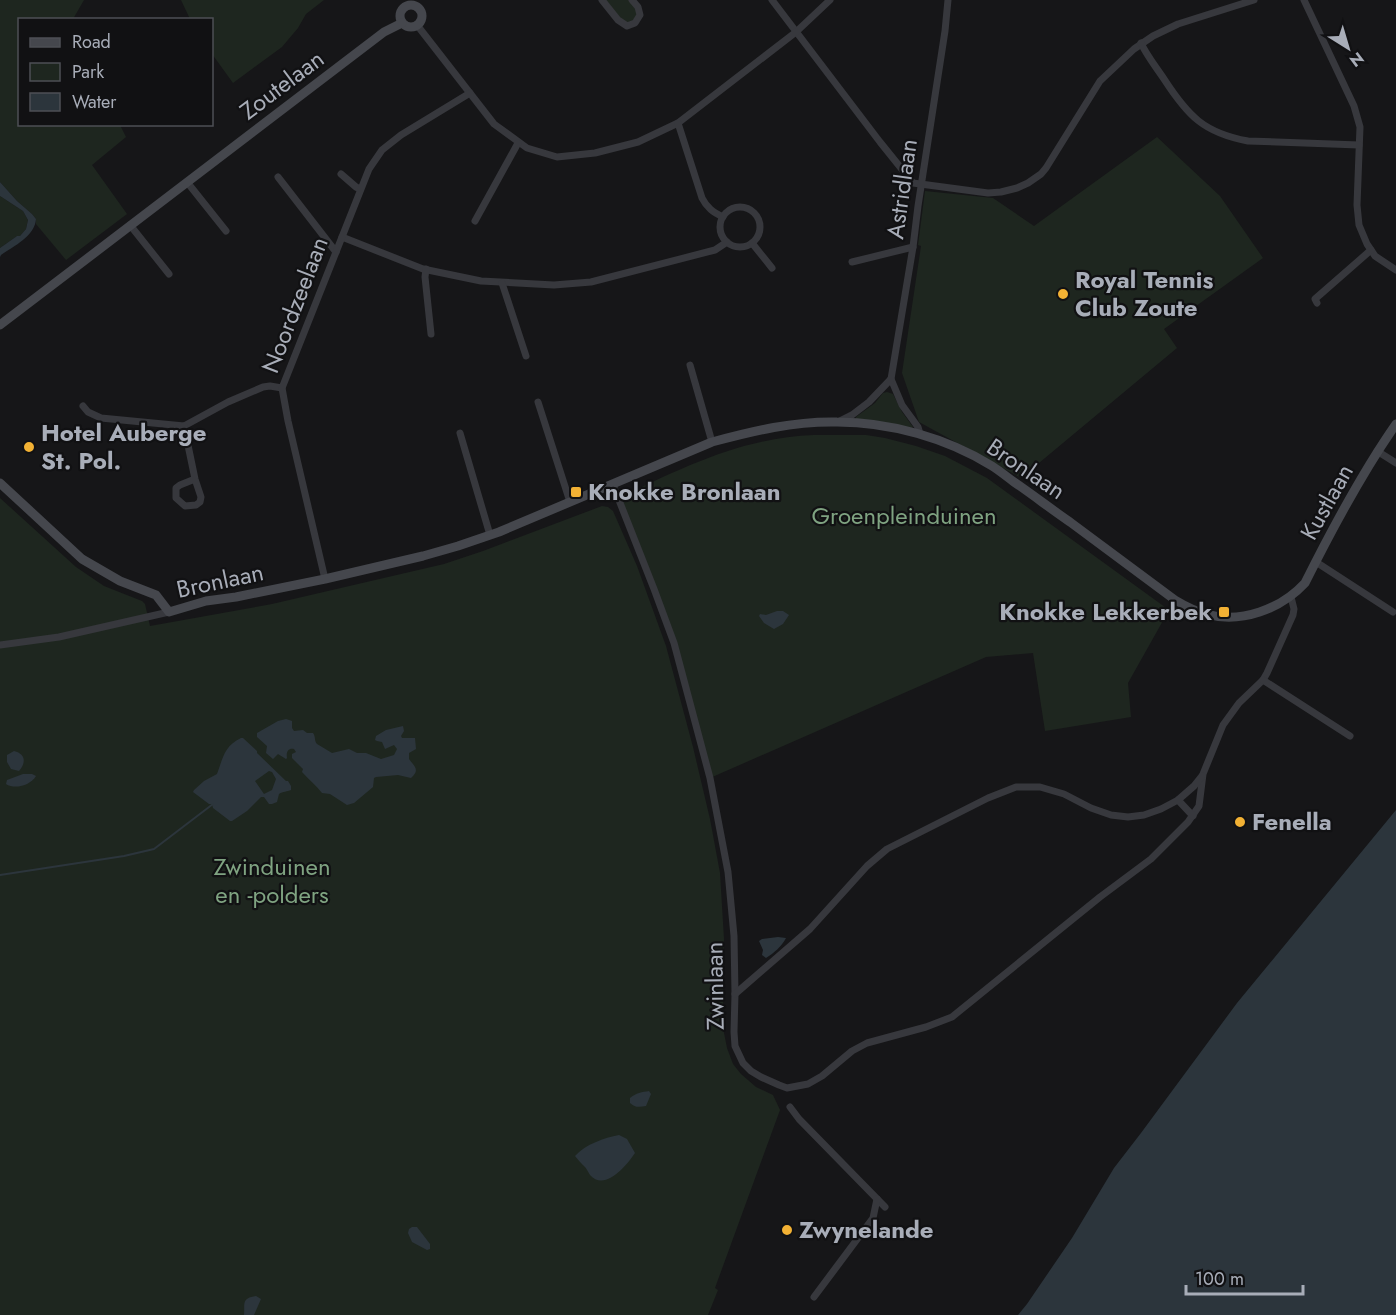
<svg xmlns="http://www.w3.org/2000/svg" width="1396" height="1315" font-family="Jost,sans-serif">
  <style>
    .green { fill: #1e261f }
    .water { fill: #2c353c; fill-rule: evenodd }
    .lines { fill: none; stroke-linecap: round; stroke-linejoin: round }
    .stream { stroke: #2c353c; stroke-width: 2 }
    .street { stroke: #37383d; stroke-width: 7 }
    .secondary { stroke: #45474d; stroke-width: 9 }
    .poi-dot { fill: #f2b134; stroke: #111113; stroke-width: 2 }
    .labels { text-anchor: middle; stroke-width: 4.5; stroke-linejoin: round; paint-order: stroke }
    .street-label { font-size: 24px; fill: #a8adb8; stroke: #111113 }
    .poi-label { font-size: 24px; font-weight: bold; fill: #a8adb8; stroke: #111113; text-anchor: start }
    .park-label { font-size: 24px; fill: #7fa381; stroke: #111113 }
  </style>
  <rect width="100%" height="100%" fill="#161618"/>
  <g class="green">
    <path d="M0 0H84L73 19 20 20V124L120 125 126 137 92 165 127 214 66 260 36 224V219L32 214 17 201 0 182Z"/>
    <path d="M181 0H324L306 14 298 28 282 47 233 83 212 54V20L190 19Z"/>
    <path d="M605 0H629L636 9 637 15 631 23 624 22Z"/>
    <path d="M1157 137 1220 196 1263 258 1164 329 1177 348 1021 478 919 422 902 373 921 246 918 245 925 191 993 198 1034 226Z"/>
    <path d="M0 196 23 211 28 220 26 229 20 236H17L0 248Z"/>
    <path d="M887 392 893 394 902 412 913 427 912 428 856 419V417L875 403 883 393Z"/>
    <path d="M814 435H866L885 438 916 446 945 456 987 478 1169 610 1128 683 1131 717 1045 731 1033 653 986 657 710 778 674 643 618 498C683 468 740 438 814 435Z"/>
    <path d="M0 498 76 567 104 586 142 601 145 604 150 626 272 604 444 564 483 551 602 506 608 507 613 511 637 566 666 646 693 747 710 819 720 873 724 939 723 1017 724 1033 727 1048 733 1064 741 1074 756 1087 773 1095 780 1110 715 1288 718 1290 708 1315H0Z"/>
  </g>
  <g class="water">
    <path d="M0 182 17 201 32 214 36 219C35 236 14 246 1 255L0 257V248L17 236H20L26 229 28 220 23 211 0 196Z"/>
    <path d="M777 611H783L789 615 783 624 774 629 764 623 759 616 760 614 766 615Z"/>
    <path d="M286 719 292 721V728L294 731 303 730 307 733H313C316 737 314 741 317 744L332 753 349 749 357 753H366L381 759 394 755 397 749 394 745 385 749 382 742 377 741 375 740 376 736 386 730 403 726 404 731 401 736 402 738H415L416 749 409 753V759C415 767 420 770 411 778L398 775 376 777 374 778 373 787 354 803 347 805 330 794 322 793C316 785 309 780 302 772L303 769 292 758V754L296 752 294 749C288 748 286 752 287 758L286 759 278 754 273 759 266 753 267 746 257 737V733L278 721Z"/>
    <path d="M241 738H243L257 751V753L286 781H288L291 786V790C287 792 283 791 279 794L277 802 272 804H269L264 797H261L247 811 232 821H230L213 808 212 804H209L193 792 194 790 204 781 217 774C223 758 224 746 241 738ZM269 771 272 772 276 779 272 790 264 794 255 781Z"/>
    <path d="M14 751C26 754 26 763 19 771L11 769 7 762V755Z"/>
    <path d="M23 774H32L36 776C31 785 15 790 6 784L7 780Z"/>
    <path d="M1396 810V1315H1018L1027 1304 1072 1238 1114 1168 1141 1133 1237 1003Z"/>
    <path d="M778 937 786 938C782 946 774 953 766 958L762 955 763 950 759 941 762 939Z"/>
    <path d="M649 1091 651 1094 646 1106C640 1107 635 1108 630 1103V1098C636 1093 642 1092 649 1091Z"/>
    <path d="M619 1135 627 1139 635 1153C627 1165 605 1192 590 1175 588 1172 587 1169 585 1167 581 1163 578 1160 575 1156 586 1144 604 1138 619 1135Z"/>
    <path d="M412 1227H417L430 1244V1249L427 1250 412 1242 408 1233 409 1229Z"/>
    <path d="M256 1296 261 1299 254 1315H244C245 1304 241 1298 256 1296Z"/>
  </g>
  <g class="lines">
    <path class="stream" d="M0 875 124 856 154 849 213 804"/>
    <g class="street">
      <path d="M602 0 618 20 627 26 635 23 640 15 638 7 632 0"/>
      <path d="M772 0 880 142 913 183 988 193 1001 192 1017 188 1028 183 1041 174 1046 168 1100 81 1134 49 1153 36 1178 24 1254 0"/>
      <path d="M1304 0 1354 106 1360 127 1357 205 1359 225 1367 244 1375 256 1396 270"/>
      <path d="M417 25 494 124 527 148 557 157 595 153 638 142 678 123 796 32 830 0"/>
      <path d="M1141 43C1147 56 1156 67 1164 79 1188 116 1204 133 1248 141L1359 145"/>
      <path d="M678 123 702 198C707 208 713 212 723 217"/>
      <path d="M341 174 356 187 360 189"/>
      <path d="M278 177 336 252"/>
      <path d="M187 182 226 231"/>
      <circle cx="740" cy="227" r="20"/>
      <path d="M475 221 518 143"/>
      <path d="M130 225 169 274"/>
      <path d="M342 237 423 269 481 281 554 285 591 282 715 250 727 242"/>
      <path d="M752 243 772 268"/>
      <path d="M852 262 913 247"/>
      <path d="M426 269 425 277 431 334"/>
      <path d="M502 283 526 356"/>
      <path d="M1317 303 1315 299 1371 250"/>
      <path d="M690 365 712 442"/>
      <path d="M891 379 902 405 918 427 920 434"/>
      <path d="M538 402 570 502"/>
      <path d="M83 406 88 412 101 418 184 426 228 402 263 387 270 386 282 388"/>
      <path d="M838 422 852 415 869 402 891 379 913 247 918 206 945 31 948 0"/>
      <path d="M184 426 195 479 201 497 200 502 196 505 185 506 176 498V488L180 485 195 479"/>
      <path d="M460 433 490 535"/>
      <path d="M1377 451 1396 463"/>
      <path d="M613 485 654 589 674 643 710 778 728 872 734 936 735 994 734 1032 735 1046 743 1063 751 1071 761 1077 779 1085 787 1088 808 1084 822 1076 852 1051 867 1043 926 1027 952 1017 1100 897 1151 859 1188 822 1199 806 1203 774 1223 725 1239 703 1263 680 1267 673 1293 615 1294 609 1291 597"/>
      <path d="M1316 562 1393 612"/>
      <path d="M325 579 288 421 282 388 369 169 382 150 401 135 470 93"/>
      <path d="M0 645 59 637 169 612"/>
      <path d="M1263 680 1350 736"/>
      <path d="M1178 800 1193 816"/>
      <path d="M735 994 810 929 867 866 887 849 988 798 1016 787H1040L1064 794 1091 808 1111 815 1128 817 1144 815 1161 809 1178 800 1194 786 1202 776"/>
      <path d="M790 1107 799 1119 885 1207"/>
      <path d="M814 1297 873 1218 877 1199"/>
    </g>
    <g class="secondary">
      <circle cx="411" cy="16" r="11"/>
      <path d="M0 325 384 32 402 23"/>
      <path d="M0 483 82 559 120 581 156 595 169 612 206 601 236 597 325 579 423 556 458 546 499 532 712 442C753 431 794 421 837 422 890 422 947 438 992 466 1000 471 1007 477 1014 482 1033 495 1051 509 1070 522 1105 548 1140 574 1175 600 1185 606 1195 611 1206 614 1241 624 1281 609 1305 583 1332 529 1361 474 1396 424"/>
    </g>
  </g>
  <g class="poi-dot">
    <circle cx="1063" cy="294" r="6"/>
    <circle cx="29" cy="447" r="6"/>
    <rect x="570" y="486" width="12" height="12" rx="3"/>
    <rect x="1218" y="606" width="12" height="12" rx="3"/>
    <circle cx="1240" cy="822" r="6"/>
    <circle cx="787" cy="1230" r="6"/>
  </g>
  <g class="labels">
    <g class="street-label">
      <text transform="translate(282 85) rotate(-37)" y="8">Zoutelaan</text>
      <text transform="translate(902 189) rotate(-82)" y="8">Astridlaan</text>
      <text transform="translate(295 305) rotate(-69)" y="8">Noordzeelaan</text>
      <text transform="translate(1026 469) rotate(34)" y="8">Bronlaan</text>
      <text transform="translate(1327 502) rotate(-61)" y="8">Kustlaan</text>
      <text transform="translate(220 581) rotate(-12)" y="8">Bronlaan</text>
      <text transform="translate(715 986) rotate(-91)" y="8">Zwinlaan</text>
    </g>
    <g class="poi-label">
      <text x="1075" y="288">Royal Tennis<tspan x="1075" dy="28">Club Zoute</tspan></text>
      <text x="41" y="441">Hotel Auberge<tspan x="41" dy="28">St. Pol.</tspan></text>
      <text x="588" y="500">Knokke Bronlaan</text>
      <text x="1212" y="620" text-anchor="end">Knokke Lekkerbek</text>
      <text x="1252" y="830">Fenella</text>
      <text x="799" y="1238">Zwynelande</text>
    </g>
    <g class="park-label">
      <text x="904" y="524">Groenpleinduinen</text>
      <text x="272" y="875">Zwinduinen<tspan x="272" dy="28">en -polders</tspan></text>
    </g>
  </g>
  <rect x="18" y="18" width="195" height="108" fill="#111113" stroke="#4d4f55" stroke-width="1.5"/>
  <rect x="30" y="38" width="30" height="9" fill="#45474d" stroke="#4d4f55" stroke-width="1.5"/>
  <text x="72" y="48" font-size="18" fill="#a8adb8">Road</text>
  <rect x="30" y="63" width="30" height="18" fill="#1e261f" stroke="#4d4f55" stroke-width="1.5"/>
  <text x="72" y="78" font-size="18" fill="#a8adb8">Park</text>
  <rect x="30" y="93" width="30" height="18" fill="#2c353c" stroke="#4d4f55" stroke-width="1.5"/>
  <text x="72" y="108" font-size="18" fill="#a8adb8">Water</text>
  <g transform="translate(1348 48) rotate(143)" stroke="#111113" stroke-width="4.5" paint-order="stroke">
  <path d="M0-4.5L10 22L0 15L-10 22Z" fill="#a8adb8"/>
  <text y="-9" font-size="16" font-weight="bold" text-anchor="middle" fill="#a8adb8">N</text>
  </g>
  <path d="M1186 1285v9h117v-9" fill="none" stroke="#a8adb8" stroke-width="3"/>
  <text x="1195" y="1285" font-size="18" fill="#a8adb8" stroke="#111113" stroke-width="4.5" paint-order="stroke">100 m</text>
</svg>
